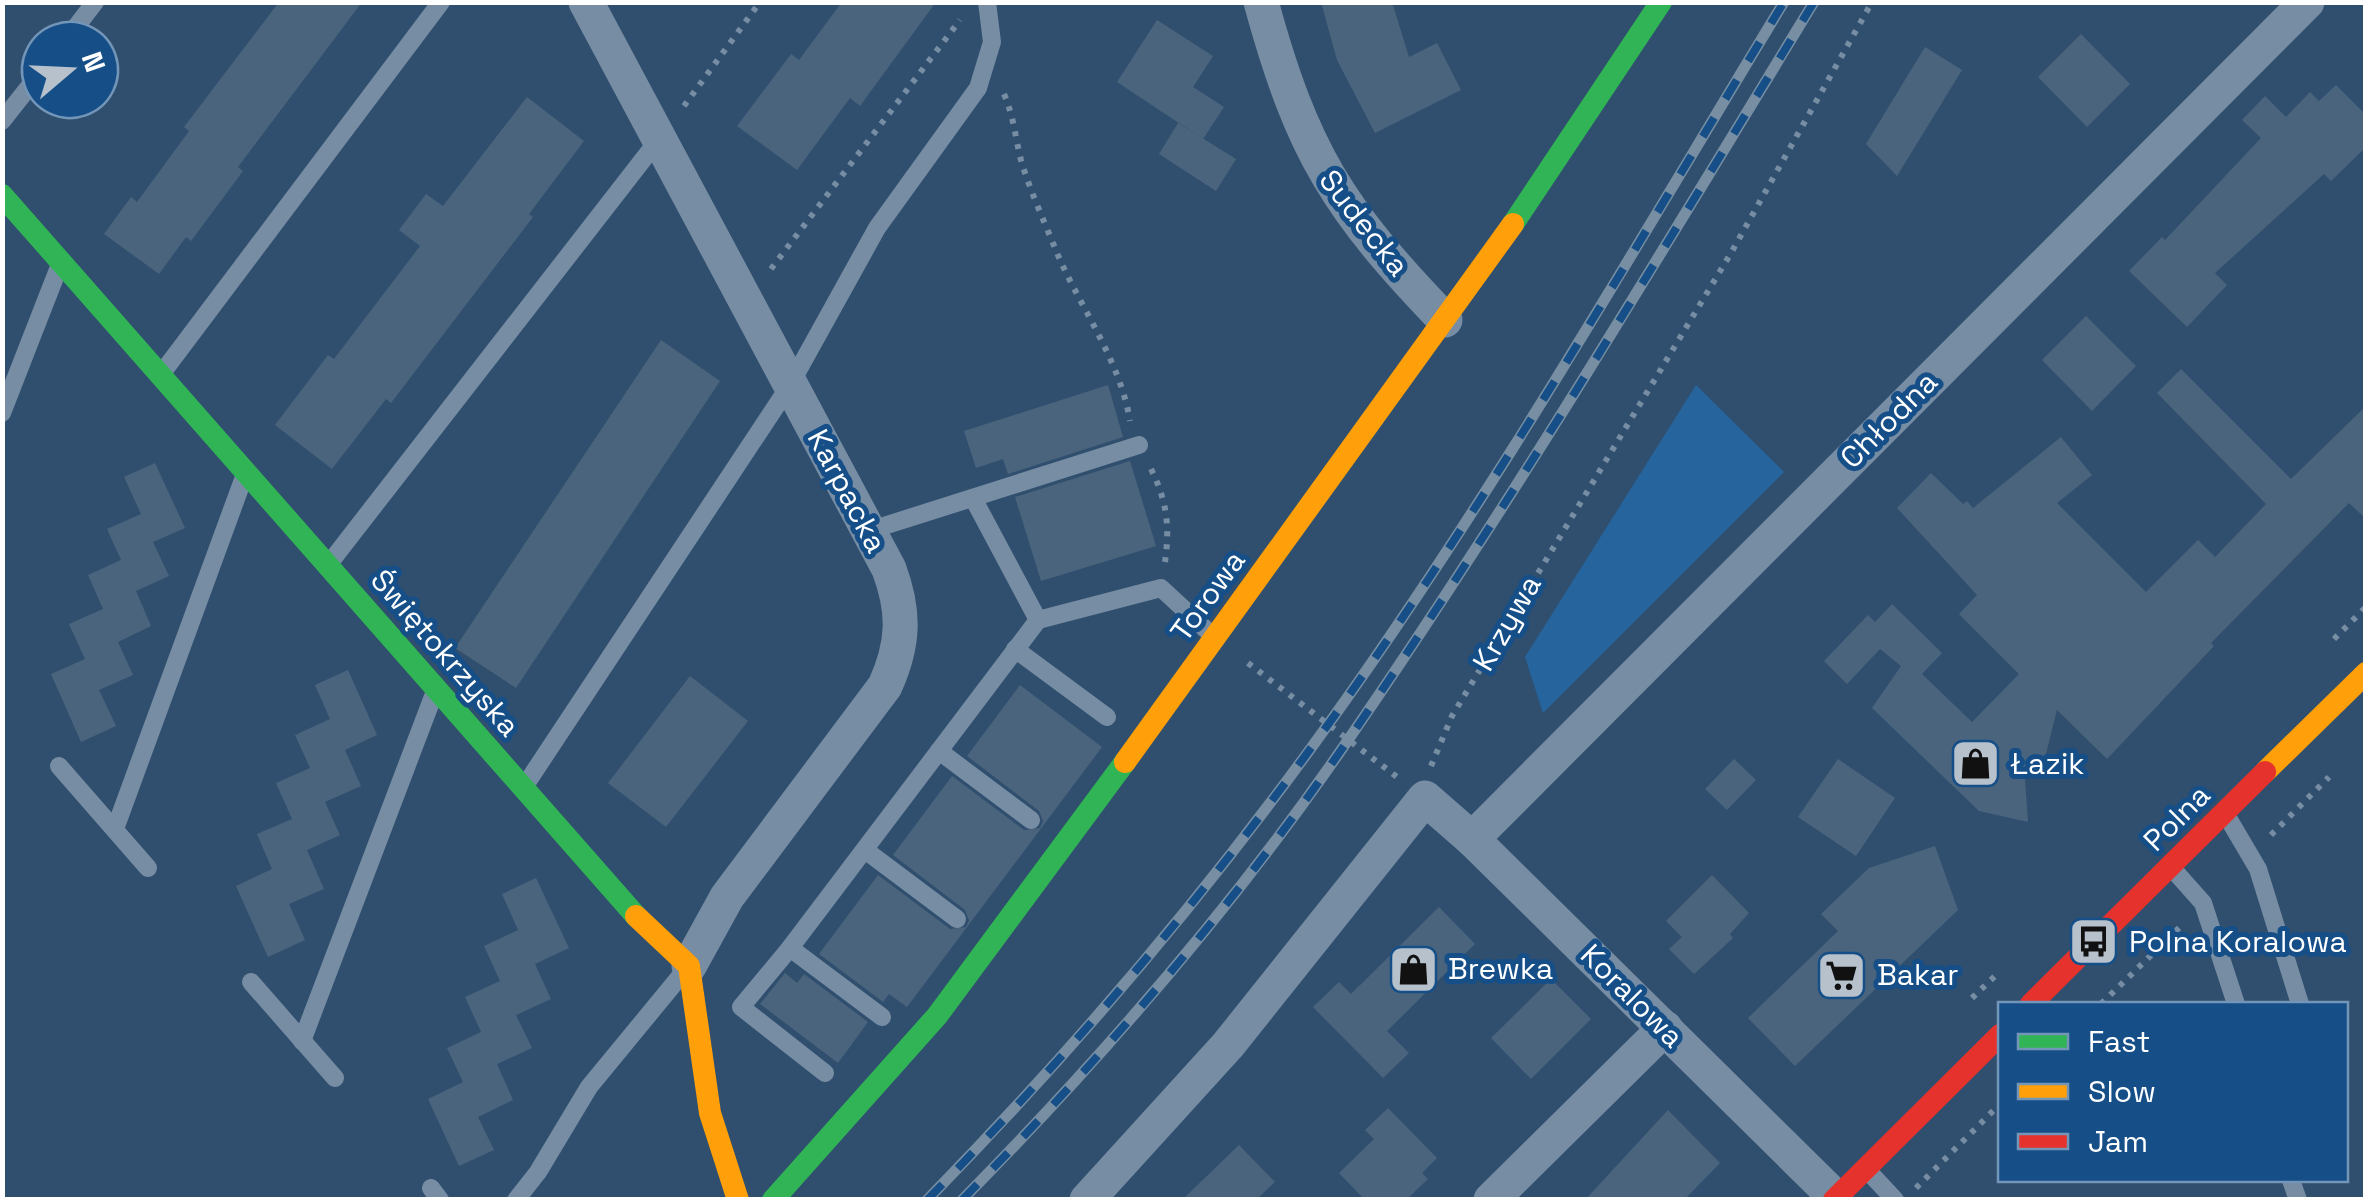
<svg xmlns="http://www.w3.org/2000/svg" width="2368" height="1202" font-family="'Space Grotesk',sans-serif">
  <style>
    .green { fill: #26649e }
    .building { fill: #4a647d }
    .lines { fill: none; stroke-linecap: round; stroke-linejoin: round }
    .path { stroke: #778da4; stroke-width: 6; stroke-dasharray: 5 8; stroke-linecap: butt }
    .lane { stroke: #778da4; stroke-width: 18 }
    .street { stroke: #778da4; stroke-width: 35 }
    .fast { stroke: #30b455; stroke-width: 22 }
    .slow { stroke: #ff9f0a; stroke-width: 22 }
    .jam { stroke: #e5322d; stroke-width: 22 }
    .rail-casing { stroke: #788fa3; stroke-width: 11 }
    .rail { stroke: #164f88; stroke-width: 8; stroke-dasharray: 22; stroke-linecap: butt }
    .labels { text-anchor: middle; stroke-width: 10; stroke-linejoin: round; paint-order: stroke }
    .street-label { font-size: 30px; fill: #fff; stroke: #164f88 }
    .poi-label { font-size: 30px; fill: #fff; stroke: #164f88; text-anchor: start }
  </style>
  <rect width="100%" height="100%" fill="#304f6e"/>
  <path class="green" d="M1696 385 1784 472 1543 713 1525 657Z"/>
  <g class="building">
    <path d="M279 2H362L238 167 243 171 191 241 186 237 159 274 104 234 131 197 137 202 189 131 184 127Z"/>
    <path d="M842 2H936L860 106 850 98 797 170 737 126 791 54 799 60Z"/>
    <path d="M1321 2H1392L1409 57 1437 43 1461 90 1375 133 1337 60Z"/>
    <path d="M1157 20 1213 56 1193 87 1224 107 1203 139 1117 82Z"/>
    <path d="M2081 34 2130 84 2087 127 2038 77Z"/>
    <path d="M1925 47 1962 70 1897 176 1866 144Z"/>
    <path d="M2336 85 2366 115V147L2331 181 2324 174 2215 273 2227 285 2187 327 2129 271 2162 237 2165 240 2261 138 2242 120 2265 96 2286 117 2310 92 2319 101Z"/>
    <path d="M527 97 584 141 529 214 533 217 391 403 386 399 332 469 275 425 328 355 334 359 420 246 399 230 426 194 443 206Z"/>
    <path d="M1178 123 1236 159 1216 191 1159 154Z"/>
    <path d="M2086 316 2136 366 2092 411 2042 360Z"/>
    <path d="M661 340 720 381 516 688 455 648Z"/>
    <path d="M2181 369 2291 479 2366 406V519L2349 503 2211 643 2214 646 2107 759 2057 710 2043 766 2025 779 2028 822 1979 811 1872 708 1901 666 1880 649 1847 684 1824 661 1868 615 1875 622 1892 604 1942 653 1922 674 1972 722 2019 674 1959 614 1977 595 1897 508 1931 473 1963 504 1967 501 1973 508 2061 437 2092 475 2057 503 2146 592 2198 540 2215 557 2266 504 2157 393Z"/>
    <path d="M1108 385 1123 437 1008 474 1003 459 976 468 964 431Z"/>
    <path d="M1130 461 1156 546 1041 581 1015 497Z"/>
    <path d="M155 463 185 528 153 542 169 576 136 591 151 626 118 642 133 675 99 690 116 726 81 742 51 674 85 659 69 624 103 609 88 575 121 560 107 529 141 514 124 477Z"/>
    <path d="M348 670 377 735 345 750 361 786 325 802 340 835 307 850 324 889 289 904 305 940 268 957 236 886 272 869 257 834 292 819 276 783 310 768 295 735 330 719 315 685Z"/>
    <path d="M690 676 748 721 666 827 608 783Z"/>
    <path d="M1020 685 1102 747 907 1007 889 994 883 1002 819 954 878 875 950 929 966 927 969 920 965 910 893 855 952 776 1024 830 1040 828 1043 821 1039 811 967 756Z"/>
    <path d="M1734 759 1756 780 1727 810 1705 789Z"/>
    <path d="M1838 759 1895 798 1856 856 1798 817Z"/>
    <path d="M1935 846 1958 910 1795 1066 1748 1018 1838 931 1821 914 1869 868Z"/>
    <path d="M1712 875 1749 913 1730 934 1733 938 1694 974 1669 949 1682 937 1666 921Z"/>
    <path d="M536 878 569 948 535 964 551 999 516 1015 532 1048 497 1064 513 1100 478 1117 494 1150 459 1166 428 1099 463 1082 447 1048 481 1032 465 997 500 981 484 946 518 930 502 894Z"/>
    <path d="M1439 907 1475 944 1387 1031 1409 1053 1383 1078 1313 1007 1339 982 1351 994Z"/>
    <path d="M785 973 797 983 804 974 868 1022 838 1063 760 1004Z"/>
    <path d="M1551 979 1591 1019 1531 1079 1491 1038Z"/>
    <path d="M1388 1108 1437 1158 1422 1173 1428 1179 1406 1200H1365L1339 1173 1374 1139 1365 1130Z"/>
    <path d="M1668 1110 1720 1163 1684 1200H1585Z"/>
    <path d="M1239 1145 1275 1182 1256 1200H1182Z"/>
  </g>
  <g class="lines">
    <g class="path">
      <path d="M1004 94C1014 117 1015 137 1021 160 1030 191 1045 223 1057 253 1081 309 1120 360 1130 421"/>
      <path d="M684 106 760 2"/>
      <path d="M771 269 960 20"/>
      <path d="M1151 469C1167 501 1170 526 1165 562"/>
      <path d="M2334 639 2366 607"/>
      <path d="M1248 663 1397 777"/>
      <path d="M1431 766 1452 716 1731 253 1872 2"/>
      <path d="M2271 835 2329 777"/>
      <path d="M1972 998 1995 976"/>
      <path d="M2101 1004 2181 926"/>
      <path d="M1916 1188 2000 1104"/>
    </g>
    <g class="lane">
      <path d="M66 40 95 2"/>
      <path d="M2 121 40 73"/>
      <path d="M162 373 441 2"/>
      <path d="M2 413 59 267"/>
      <path d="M868 531 1139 445"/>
      <path d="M328 565 659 139"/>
      <path d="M1038 620 1161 588 1214 637"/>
      <path d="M1015 649 1107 717"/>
      <path d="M939 751 1031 820"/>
      <path d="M59 766 148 868"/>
      <path d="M524 787 790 385 877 228 978 88 992 42 987 2"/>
      <path d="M2225 813 2258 869 2300 1004"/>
      <path d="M115 829 244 477"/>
      <path d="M865 850 957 919"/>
      <path d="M2171 867 2203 903 2236 1004"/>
      <path d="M790 948 741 1007 825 1073"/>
      <path d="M251 982 335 1078"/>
      <path d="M882 1017 790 948 1038 620 973 498"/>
      <path d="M302 1041 434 694"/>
      <path d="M1868 1171 1895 1200"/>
      <path d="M2291 1180 2298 1200"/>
      <path d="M431 1188 440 1200"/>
      <path d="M516 1200 538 1172 589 1087 682 974"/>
    </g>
    <g class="street">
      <path d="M586 2 889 569C905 612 904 644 885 686L727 897 689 966"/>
      <path d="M1261 2C1302 152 1338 209 1445 320"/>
      <path d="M1472 839 2307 2"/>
      <path d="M1087 1200 1228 1045 1425 798 1472 839 1836 1198"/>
      <path d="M1491 1200 1665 1028"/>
    </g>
    <g class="fast">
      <path d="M2 195 636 916"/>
      <path d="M1513 224 1661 2"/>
      <path d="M773 1200 937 1016 1125 762"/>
    </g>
    <g class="slow">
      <path d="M1125 762 1513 224"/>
      <path d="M2265 772 2366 673"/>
      <path d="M636 916 689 966 710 1113 738 1200"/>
    </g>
    <g class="jam">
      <path d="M2031 1004 2265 772"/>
      <path d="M1834 1200 2000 1035"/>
    </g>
    <defs>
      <g id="rail">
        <path d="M927 1200C1067 1057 1196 906 1314 744 1486 508 1632 252 1784 2"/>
        <path d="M962 1200C1098 1062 1227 914 1337 756 1507 511 1659 256 1814 2"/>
      </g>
    </defs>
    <use href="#rail" class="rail-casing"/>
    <use href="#rail" class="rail"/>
  </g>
  <defs>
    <symbol id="shop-square" viewBox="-11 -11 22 22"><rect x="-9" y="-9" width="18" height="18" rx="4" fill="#b7c1cc" stroke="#164f88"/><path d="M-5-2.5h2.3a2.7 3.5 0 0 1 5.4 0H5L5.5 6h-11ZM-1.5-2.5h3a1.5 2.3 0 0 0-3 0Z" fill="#111"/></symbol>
    <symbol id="bus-square" viewBox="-11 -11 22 22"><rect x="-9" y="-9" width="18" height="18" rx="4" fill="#b7c1cc" stroke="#164f88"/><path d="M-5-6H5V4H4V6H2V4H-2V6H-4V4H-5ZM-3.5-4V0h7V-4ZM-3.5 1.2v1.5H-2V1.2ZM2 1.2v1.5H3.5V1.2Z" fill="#111"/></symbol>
    <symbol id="supermarket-square" viewBox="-11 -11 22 22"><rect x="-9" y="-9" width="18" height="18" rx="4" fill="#b7c1cc" stroke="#164f88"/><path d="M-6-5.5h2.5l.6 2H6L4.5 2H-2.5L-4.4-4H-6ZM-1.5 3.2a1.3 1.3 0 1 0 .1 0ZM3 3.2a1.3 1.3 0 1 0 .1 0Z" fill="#111"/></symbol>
  </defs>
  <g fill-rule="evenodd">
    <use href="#shop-square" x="1948" y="736" width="55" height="55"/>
    <use href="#bus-square" x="2066" y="914" width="55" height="55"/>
    <use href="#shop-square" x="1386" y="942" width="55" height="55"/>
    <use href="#supermarket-square" x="1814" y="948" width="55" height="55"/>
  </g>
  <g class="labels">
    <g class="street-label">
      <text transform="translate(1364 223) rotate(52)" y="10">Sudecka</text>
      <text transform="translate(1889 420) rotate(-45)" y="10">Chłodna</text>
      <text transform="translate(847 491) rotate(62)" y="10">Karpacka</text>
      <text transform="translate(1208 596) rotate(-54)" y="10">Torowa</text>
      <text transform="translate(1507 623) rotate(-60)" y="10">Krzywa</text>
      <text transform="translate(445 653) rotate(49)" y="10">Świętokrzyska</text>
      <text transform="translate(2177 818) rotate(-45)" y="10">Polna</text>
      <text transform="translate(1632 996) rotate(45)" y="10">Koralowa</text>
    </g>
    <g class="poi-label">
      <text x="2010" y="774">Łazik</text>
      <text x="2129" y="952">Polna Koralowa</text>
      <text x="1448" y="979">Brewka</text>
      <text x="1877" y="985">Bakar</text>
    </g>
  </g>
  <rect width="2368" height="1202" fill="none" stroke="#ffffff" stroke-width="10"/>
  <rect x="1998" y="1002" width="350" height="180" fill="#164f88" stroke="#7395b8" stroke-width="2.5"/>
  <rect x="2018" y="1034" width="50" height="15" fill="#30b455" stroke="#7395b8" stroke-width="2.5"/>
  <text x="2088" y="1052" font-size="30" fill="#ffffff">Fast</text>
  <rect x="2018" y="1084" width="50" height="15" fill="#ff9f0a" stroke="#7395b8" stroke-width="2.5"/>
  <text x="2088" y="1102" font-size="30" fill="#ffffff">Slow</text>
  <rect x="2018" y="1134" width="50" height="15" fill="#e5322d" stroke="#7395b8" stroke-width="2.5"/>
  <text x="2088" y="1152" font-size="30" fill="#ffffff">Jam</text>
  <g transform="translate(70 70) rotate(71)"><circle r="48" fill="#164f88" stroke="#7395b8" stroke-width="2.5"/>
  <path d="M0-8L18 38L0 25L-18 38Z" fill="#b7c1cc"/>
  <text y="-15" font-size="28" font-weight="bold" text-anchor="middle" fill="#ffffff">N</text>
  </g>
</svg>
